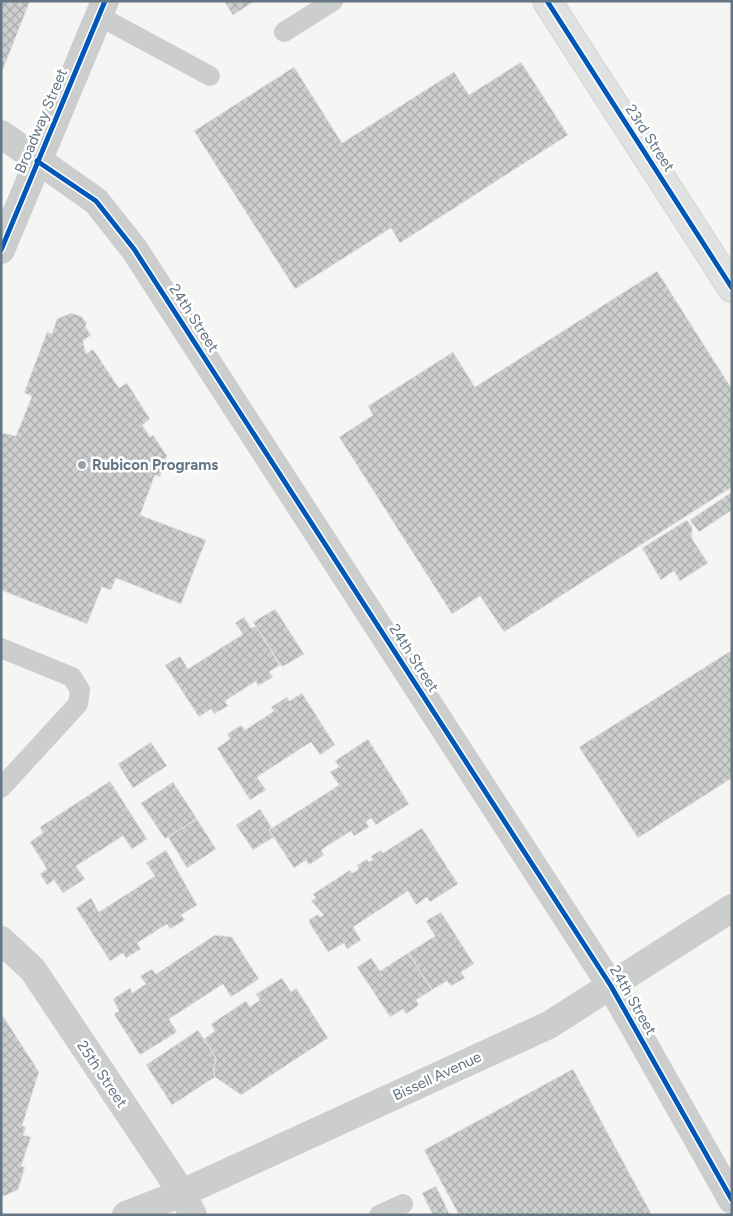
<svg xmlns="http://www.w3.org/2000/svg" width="733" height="1216" font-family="Figtree,sans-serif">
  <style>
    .building { fill: url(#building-cross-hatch); stroke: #e4e4e3 }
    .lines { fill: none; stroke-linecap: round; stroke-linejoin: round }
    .secondary-casing { stroke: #d2d3d4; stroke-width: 30 }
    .service { stroke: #cccece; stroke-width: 20 }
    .minor { stroke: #cccece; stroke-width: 28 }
    .tertiary { stroke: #cccece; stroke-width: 28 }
    .secondary { stroke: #e0e1e1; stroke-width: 28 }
    .cycleway-casing { stroke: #fff; stroke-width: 8 }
    .cycleway { stroke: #0057b8; stroke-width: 5 }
    .poi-dot { fill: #97a2aa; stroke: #fff; stroke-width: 2 }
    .labels { text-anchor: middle; stroke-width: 5; stroke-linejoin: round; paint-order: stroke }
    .street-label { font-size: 15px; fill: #647683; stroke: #fff }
    .poi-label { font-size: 15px; font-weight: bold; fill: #647683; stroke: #fff; text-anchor: start }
  </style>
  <defs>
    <pattern id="building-cross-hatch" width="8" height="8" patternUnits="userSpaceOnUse" patternTransform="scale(1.25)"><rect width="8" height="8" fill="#cdcece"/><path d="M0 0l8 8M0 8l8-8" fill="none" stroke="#aaacad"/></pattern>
  </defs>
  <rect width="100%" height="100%" fill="#f5f5f3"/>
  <g class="building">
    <path d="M1 1H30L1 74Z"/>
    <path d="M224 1H255L233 15Z"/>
    <path d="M521 62 568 135 400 243 391 228 295 289 194 131 294 67 342 143 454 72 469 95Z"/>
    <path d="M657 271 732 389V487L504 632 480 596 452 614 339 437 373 415 368 406 453 352 475 387Z"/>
    <path d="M71 313 81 316 87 323 85 326 91 335 83 341 86 354 93 349 119 388 127 383 150 419 142 425 150 437 153 435 167 456 160 477 155 475 140 515 206 540 181 604 116 578 111 590 102 587 87 624 1 590V437L3 433 16 436 32 396 24 393 47 332 52 334 57 319Z"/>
    <path d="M732 492V510L699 532 690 520Z"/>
    <path d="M687 520 692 527V539L708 563 680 581 674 571 661 580 642 548Z"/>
    <path d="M275 609 304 654 282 667 253 622Z"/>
    <path d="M244 617 251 628 256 626 280 665 269 672 273 677 258 686 256 681 225 701 228 706 214 714 211 709 199 717 165 665 180 656 188 669 243 634 235 623Z"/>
    <path d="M732 650V778L638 838 579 747Z"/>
    <path d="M302 693 335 745 320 755 311 742 257 777 266 790 250 800 217 748 230 739 227 734 241 725 245 730 274 711 271 707 287 697 289 701Z"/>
    <path d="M368 739 409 804 376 825 371 818 366 822 369 827 354 836 351 831 321 850 324 855 309 865 306 860 294 868 269 830 339 785 330 772 339 767 335 761Z"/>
    <path d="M151 742 167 766 133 788 118 764Z"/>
    <path d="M110 781 147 839 132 849 123 836 76 866 85 879 63 893 54 880 47 885 40 874 47 869 30 842 43 833 40 827Z"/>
    <path d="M173 782 197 819 165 839 141 803Z"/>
    <path d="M260 809 272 828 269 830 274 837 253 850 236 825Z"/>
    <path d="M197 819 216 849 187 868 168 837Z"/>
    <path d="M422 828 458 884 430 902 427 897 416 905 408 891 353 927 361 940 347 949 344 943 328 952 310 924 309 920 318 914 320 917 324 915 311 901 316 898 313 894 350 870 352 873 359 869 357 865 367 859 369 862 373 860 371 856 381 850 383 853Z"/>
    <path d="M166 850 197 905 181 915 185 920 170 929 167 924 137 943 141 949 126 958 123 953 110 961 76 908 91 898 99 912 155 876 146 863Z"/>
    <path d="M441 912 474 964 461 972 465 978 451 986 447 981 432 990 408 953 435 936 426 921Z"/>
    <path d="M215 935 232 937 259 979 231 997 223 984 169 1019 177 1032 140 1055 114 1014 119 1011 113 999 130 988 132 993 146 984 140 976 152 969 156 974Z"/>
    <path d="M408 953 432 990 416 1000 419 1005 406 1014 403 1009 390 1017 357 967 371 958 380 971Z"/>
    <path d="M282 978 291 992 296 988 328 1038 241 1095 215 1077 213 1071 216 1058 204 1039 215 1031 211 1024 246 1001 250 1007 260 1000 256 994Z"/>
    <path d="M3 1016 39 1072 22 1126 26 1127 23 1135 31 1137 21 1166 25 1167 18 1190 4 1196H1V1018Z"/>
    <path d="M198 1030 216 1058 213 1071 215 1077 172 1105 146 1065Z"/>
    <path d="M573 1069 652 1215H459L424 1150Z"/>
    <path d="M436 1186 450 1215H433L422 1193Z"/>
  </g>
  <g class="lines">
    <defs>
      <path id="secondary" d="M547 1 732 288"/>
    </defs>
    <use href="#secondary" class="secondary-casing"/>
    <g class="service">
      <path d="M99 16 210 76"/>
      <path d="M284 32 333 1"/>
      <path d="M1 648 72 677 80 690 78 704 1 788"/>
      <path d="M379 1215 403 1204"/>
    </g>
    <g class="minor">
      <path d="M1 134 96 201 134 249 611 986 732 1200"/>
      <path d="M1 940 33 970 182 1193 193 1215"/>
      <path d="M126 1215 182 1193 549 1025 732 908"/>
    </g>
    <path class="tertiary" d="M1 250 105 1"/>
    <use href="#secondary" class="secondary"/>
    <defs>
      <g id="cycleway">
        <path d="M547 1 732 288"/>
        <path d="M37 161 96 201 134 249 611 986 732 1200"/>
        <path d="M1 250 105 1"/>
      </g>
    </defs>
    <use href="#cycleway" class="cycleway-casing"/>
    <use href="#cycleway" class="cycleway"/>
  </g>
  <circle class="poi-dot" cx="82" cy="465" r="5"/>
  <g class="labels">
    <g class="street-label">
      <text transform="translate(41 121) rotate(-67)" y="5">Broadway Street</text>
      <text transform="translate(650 138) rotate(57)" y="5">23rd Street</text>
      <text transform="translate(194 318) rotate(57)" y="5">24th Street</text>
      <text transform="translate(414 658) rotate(57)" y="5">24th Street</text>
      <text transform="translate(633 1000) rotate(60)" y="5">24th Street</text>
      <text transform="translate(102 1074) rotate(56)" y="5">25th Street</text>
      <text transform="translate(437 1076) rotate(-25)" y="5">Bissell Avenue</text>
    </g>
    <g class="poi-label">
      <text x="92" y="470">Rubicon Programs</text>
    </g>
  </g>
  <rect width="733" height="1216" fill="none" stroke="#647683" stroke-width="5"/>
</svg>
